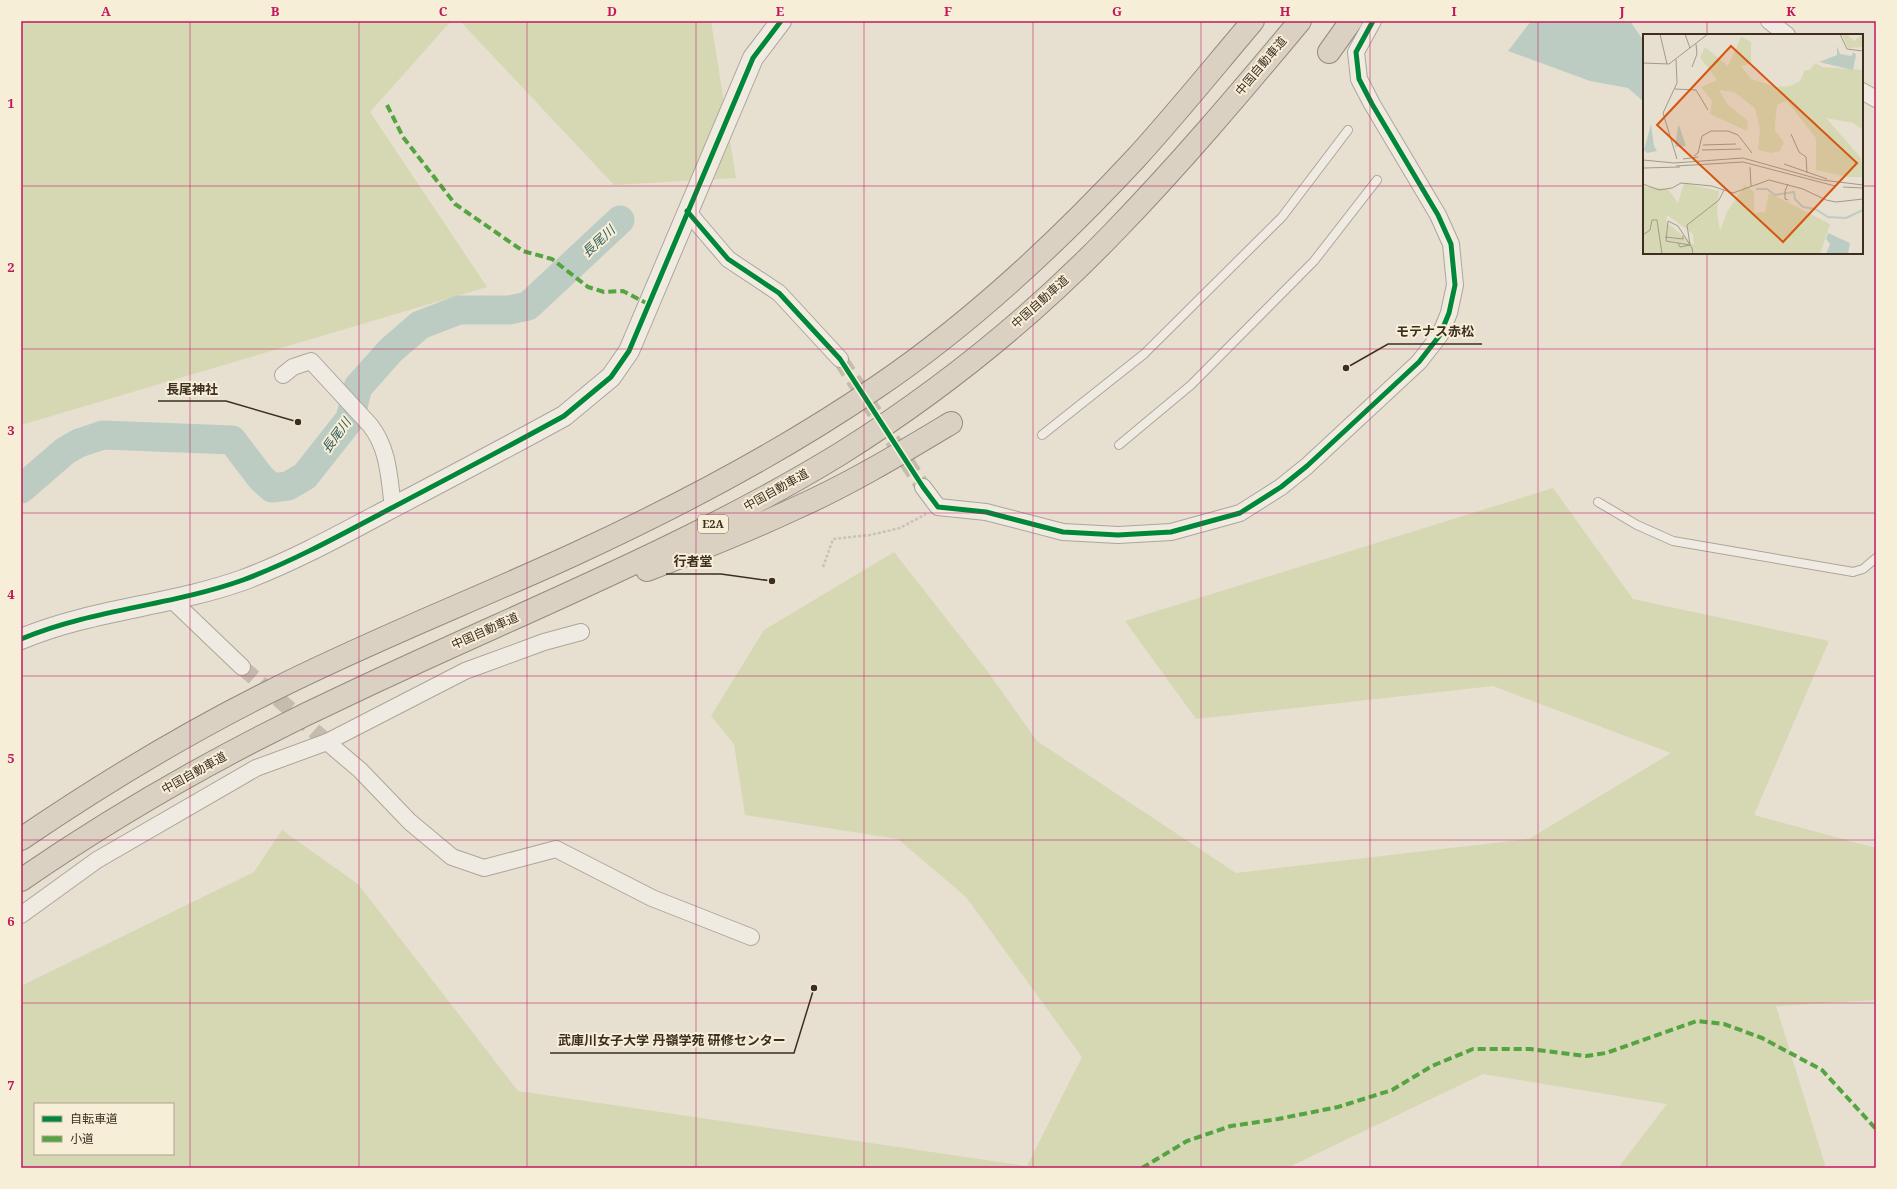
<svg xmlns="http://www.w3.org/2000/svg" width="1897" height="1189" font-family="'Noto Serif','Noto Sans JP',serif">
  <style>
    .green { fill: #d6d7b3; fill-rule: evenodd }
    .water { fill: #bcccc2 }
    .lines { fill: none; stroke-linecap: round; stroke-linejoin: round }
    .river { stroke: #bcccc2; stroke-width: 29 }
    .minor-tunnel { stroke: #c5bcae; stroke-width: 16; stroke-dasharray: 16 8; stroke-linecap: butt }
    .service-casing { stroke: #ada599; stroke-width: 10 }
    .minor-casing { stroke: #ada599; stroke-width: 18 }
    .tertiary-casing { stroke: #ada599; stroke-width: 22 }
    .motorway-casing { stroke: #928b80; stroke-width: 24 }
    .path { stroke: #c8c2b9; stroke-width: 2.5; stroke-dasharray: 3 2; stroke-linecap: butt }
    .service { stroke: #efebe3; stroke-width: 8 }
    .minor { stroke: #efebe3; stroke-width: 16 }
    .tertiary { stroke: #efebe3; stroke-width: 20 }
    .motorway { stroke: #dad1c2; stroke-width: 22 }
    .quiet { stroke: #54a441; stroke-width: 4; stroke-dasharray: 8 4; stroke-linecap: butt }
    .cycleway-casing { stroke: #f7eed8; stroke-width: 8 }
    .cycleway { stroke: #00873e; stroke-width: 5 }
    .grid { fill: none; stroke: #c2185b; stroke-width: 1; stroke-opacity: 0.55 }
    .labels { text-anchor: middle; stroke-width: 4; stroke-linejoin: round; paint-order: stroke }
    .shield { fill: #f7eed8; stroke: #756857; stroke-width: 1 }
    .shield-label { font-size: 11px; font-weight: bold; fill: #3d2e20 }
    .street-label { font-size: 12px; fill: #3d2e20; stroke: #f7eed8 }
    .water-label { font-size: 13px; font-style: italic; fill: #2f5d5a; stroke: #f7eed8 }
    .inset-river { fill: none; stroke: #bcccc2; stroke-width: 2 }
    .inset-road { fill: none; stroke: #a3998a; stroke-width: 1 }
    .view { fill: #d7550e; fill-opacity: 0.15; stroke: #d7550e; stroke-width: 2 }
    .inset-edge { fill: none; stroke: #3d2e20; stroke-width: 2 }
    .leader { fill: none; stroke: #3d2e20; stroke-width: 1.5 }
    .callout-dot { fill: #3d2e20; stroke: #f7eed8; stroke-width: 1.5 }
    .callout-label { font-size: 13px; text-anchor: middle; font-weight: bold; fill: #3d2e20; stroke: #f7eed8; stroke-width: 4; stroke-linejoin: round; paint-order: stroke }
    .neatline { fill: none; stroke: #c2185b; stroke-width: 1.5 }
    .grid-label { font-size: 13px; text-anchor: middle; font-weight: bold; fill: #c2185b }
  </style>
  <rect width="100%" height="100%" fill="#e7e0d1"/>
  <g class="green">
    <path d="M21 21H451L370 112 487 287 21 425Z"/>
    <path d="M460 21H711L736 178 614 185Z"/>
    <path d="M1553 488 1633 599 1829 641 1754 815 1876 848V1000L1776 1006 1826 1168H1618L1667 1104 1483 1074 1287 1168H21V986L254 872 282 830 358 884 518 1091 1027 1166 1082 1057 966 897 898 839 745 815 734 744 711 716 764 630 894 552 985 668 1037 741 1236 873 1529 839 1671 753 1493 686 1196 719 1125 621ZM35 1104H173V1154H35Z"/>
  </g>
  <path class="water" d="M1531 21H1630L1644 41V102L1628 88 1590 81 1508 51Z"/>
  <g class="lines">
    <path class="river" d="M21 489 65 451 79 443 103 435 232 440 261 478 272 488 288 486 305 476 350 419 358 387 391 350 420 325 459 310H509L528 306 620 220"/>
    <g class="minor-tunnel">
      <path d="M840 359 923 487"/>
      <path d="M242 667 327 742"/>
    </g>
    <defs>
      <g id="service">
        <path d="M1042 435 1144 354 1282 217 1348 130"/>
        <path d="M1119 445 1191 385 1314 261 1377 180"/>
        <path d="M1598 502 1637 525 1673 541 1853 572 1863 569 1876 558"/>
      </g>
      <g id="minor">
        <path d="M1769 21 1787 35"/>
        <path d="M1862 91 1876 99"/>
        <path d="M687 211 728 259 779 293 840 359"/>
        <path d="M283 375 293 367 311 361 370 425C389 449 389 478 393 507"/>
        <path d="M923 487 938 507 986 512 1063 532 1118 535 1171 532 1240 513 1281 487 1307 466 1419 362 1440 335 1449 313 1455 285 1451 244 1438 215 1372 104 1359 79 1356 52 1373 21"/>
        <path d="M172 600 242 667"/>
        <path d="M327 742 360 770 410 822 452 857 484 868 556 849 652 898 751 937"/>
        <path d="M21 915 97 860 256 768 327 742 465 671 544 642 581 632"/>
      </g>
      <path id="tertiary" d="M21 639C93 609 170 606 243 580 291 562 337 537 382 513 443 481 504 449 564 416L611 377 629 351 753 58 781 21"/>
      <g id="motorway">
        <path d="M1329 52 1351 21"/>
        <path d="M647 570C697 551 747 531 796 508 850 484 901 453 951 423"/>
        <path d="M21 839C102 784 186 733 273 690 372 640 475 600 575 554 679 506 782 452 877 387 973 322 1057 243 1136 158 1176 114 1214 67 1253 21"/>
        <path d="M21 880C127 807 238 745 355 691 517 614 686 548 840 454 939 392 1032 317 1113 233 1179 165 1240 93 1300 21"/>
      </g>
    </defs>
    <use href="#service" class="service-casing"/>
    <use href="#minor" class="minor-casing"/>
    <use href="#tertiary" class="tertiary-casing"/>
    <use href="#motorway" class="motorway-casing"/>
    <path class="path" d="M823 567 833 539 870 535 900 528 926 514"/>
    <use href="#service" class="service"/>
    <use href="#minor" class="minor"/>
    <use href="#tertiary" class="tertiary"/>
    <use href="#motorway" class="motorway"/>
    <g class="quiet">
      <path d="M387 105 403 137 455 204 523 251 552 259 588 287 604 292 623 291 648 304"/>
      <path d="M1142 1168 1187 1141 1231 1126 1278 1119 1338 1107 1392 1090 1432 1066 1473 1049H1530L1586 1056 1606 1053 1697 1021 1724 1024 1762 1038 1822 1070 1876 1129"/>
    </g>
    <defs>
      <g id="cycleway">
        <path d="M687 211 728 259 779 293 840 359 923 487 938 507 986 512 1063 532 1118 535 1171 532 1240 513 1281 487 1307 466 1419 362 1440 335 1449 313 1455 285 1451 244 1438 215 1372 104 1359 79 1356 52 1373 21"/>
        <path d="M21 639C93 609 170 606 243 580 291 562 337 537 382 513 443 481 504 449 564 416L611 377 629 351 753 58 781 21"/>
      </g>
    </defs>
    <use href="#cycleway" class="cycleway-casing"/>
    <use href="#cycleway" class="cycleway"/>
  </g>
  <path class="grid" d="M190 21V1168M359 21V1168M527 21V1168M696 21V1168M864 21V1168M1033 21V1168M1201 21V1168M1370 21V1168M1538 21V1168M1707 21V35M21 186H1644M1862 186H1876M1707 253V1168M21 349H1876M21 513H1876M21 676H1876M21 840H1876M21 1003H1876"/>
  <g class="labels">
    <rect class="shield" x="698" y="515" width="30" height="18" rx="3"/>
    <g class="shield-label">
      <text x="713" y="528">E2A</text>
    </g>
    <g class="street-label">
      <text transform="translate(1261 66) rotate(-50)" y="4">中国自動車道</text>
      <text transform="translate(1040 302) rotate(-42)" y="4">中国自動車道</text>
      <text transform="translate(776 490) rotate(-29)" y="4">中国自動車道</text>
      <text transform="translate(485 631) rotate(-24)" y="4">中国自動車道</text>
      <text transform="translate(194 773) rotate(-29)" y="4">中国自動車道</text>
    </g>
    <g class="water-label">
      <text transform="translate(598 241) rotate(-43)" y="5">長尾川</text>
      <text transform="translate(336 435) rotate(-54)" y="5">長尾川</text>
    </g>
  </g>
  <g transform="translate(1643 34)">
    <rect width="220" height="220" fill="#e7e0d1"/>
    <path d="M199 0H204L211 7 220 0V13L205 14ZM98 3 108 8V30L98 32 108 45 133 53 147 52 157 47 162 36H167L172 29 179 33 220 36V96L210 89 183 84 218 124 220 143H205L173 136V104L144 67 134 71 132 89V97L141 108 137 117 128 119 115 116 117 95 112 74 91 58 76 56 84 70 105 87 104 97 67 80 69 67 58 53 74 46 57 23 62 13 85 32ZM41 149 76 157 74 177 77 197 84 178 102 151 111 158V179L122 178 126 159 187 190 177 220H0V152L25 155 35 169ZM24 181 50 200 51 211 23 188Z" fill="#d6d7b3" fill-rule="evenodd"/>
    <path d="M194 12 197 20 208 22 211 18 213 21 210 36 176 28 194 21ZM8 90 11 112 14 117 4 119 1 116ZM36 91 43 112 32 113 35 93ZM185 199 207 209 205 220H183L187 210 183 205Z" fill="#bcccc2"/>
    <path class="inset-river" d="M113 155H124L132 161 151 158 152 165 160 173 172 175 185 183 203 184 220 176"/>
    <path class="inset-road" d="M17 0 24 30M42 0 47 14M197 0 204 15 220 17M33 25 34 49 20 79 34 125M0 29 26 30 65 0M49 33 54 20 53 10M32 55 53 56 65 76M148 100 156 118 163 123 164 139M60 111 93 110M59 116 98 115M51 122 55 119 59 102 68 97H85L95 101 109 119M40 125 55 123M0 126 31 129 100 124 179 146 220 151M141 130 184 145M33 132 100 128 192 152M107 133 108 152M1 134 37 133M0 150 16 156 29 154 38 149 69 152 90 159 126 146 160 155 183 166 193 168 220 165M200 153 220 154M145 166 142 165V157L145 150M0 201 7 196 9 186H14L19 220M22 203 40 205V202M35 209 37 213 47 211M47 211 23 207 25 187 35 192 49 214 50 220M47 211 44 191 76 166 81 156"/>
    <path class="view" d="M88 12 214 129 140 208 14 91Z"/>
    <rect width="220" height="220" class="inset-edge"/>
  </g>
  <path class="leader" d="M1346 368L1388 344H1482M298 422L226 401H158M772 581L721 574H666M814 988L794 1053H550"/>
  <g class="callout-dot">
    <circle cx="1346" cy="368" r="4"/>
    <circle cx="298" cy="422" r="4"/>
    <circle cx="772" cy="581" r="4"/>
    <circle cx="814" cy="988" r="4"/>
  </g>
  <g class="callout-label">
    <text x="1435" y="336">モテナス赤松</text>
    <text x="192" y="394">長尾神社</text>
    <text x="693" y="566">行者堂</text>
    <text x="672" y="1045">武庫川女子大学 丹嶺学苑 研修センター</text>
  </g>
  <rect width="1897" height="1189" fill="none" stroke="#f7eed8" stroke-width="44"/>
  <rect x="34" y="1103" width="140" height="52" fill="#f7eed8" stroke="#ada18e"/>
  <rect x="42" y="1116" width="20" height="6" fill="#00873e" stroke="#ada18e"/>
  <text x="70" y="1123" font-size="12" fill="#3d2e20">自転車道</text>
  <rect x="42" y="1136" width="20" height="6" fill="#54a441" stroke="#ada18e"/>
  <text x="70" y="1143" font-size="12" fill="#3d2e20">小道</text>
  <rect x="22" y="22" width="1853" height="1145" class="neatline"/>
  <g class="grid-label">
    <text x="106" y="16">A</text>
    <text x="275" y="16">B</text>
    <text x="443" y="16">C</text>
    <text x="612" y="16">D</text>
    <text x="780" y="16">E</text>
    <text x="948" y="16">F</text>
    <text x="1117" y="16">G</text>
    <text x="1285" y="16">H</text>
    <text x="1454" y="16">I</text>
    <text x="1622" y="16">J</text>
    <text x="1791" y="16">K</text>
    <text x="11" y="108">1</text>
    <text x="11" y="272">2</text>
    <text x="11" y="435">3</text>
    <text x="11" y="599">4</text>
    <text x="11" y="763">5</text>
    <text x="11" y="926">6</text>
    <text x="11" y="1090">7</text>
  </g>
</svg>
